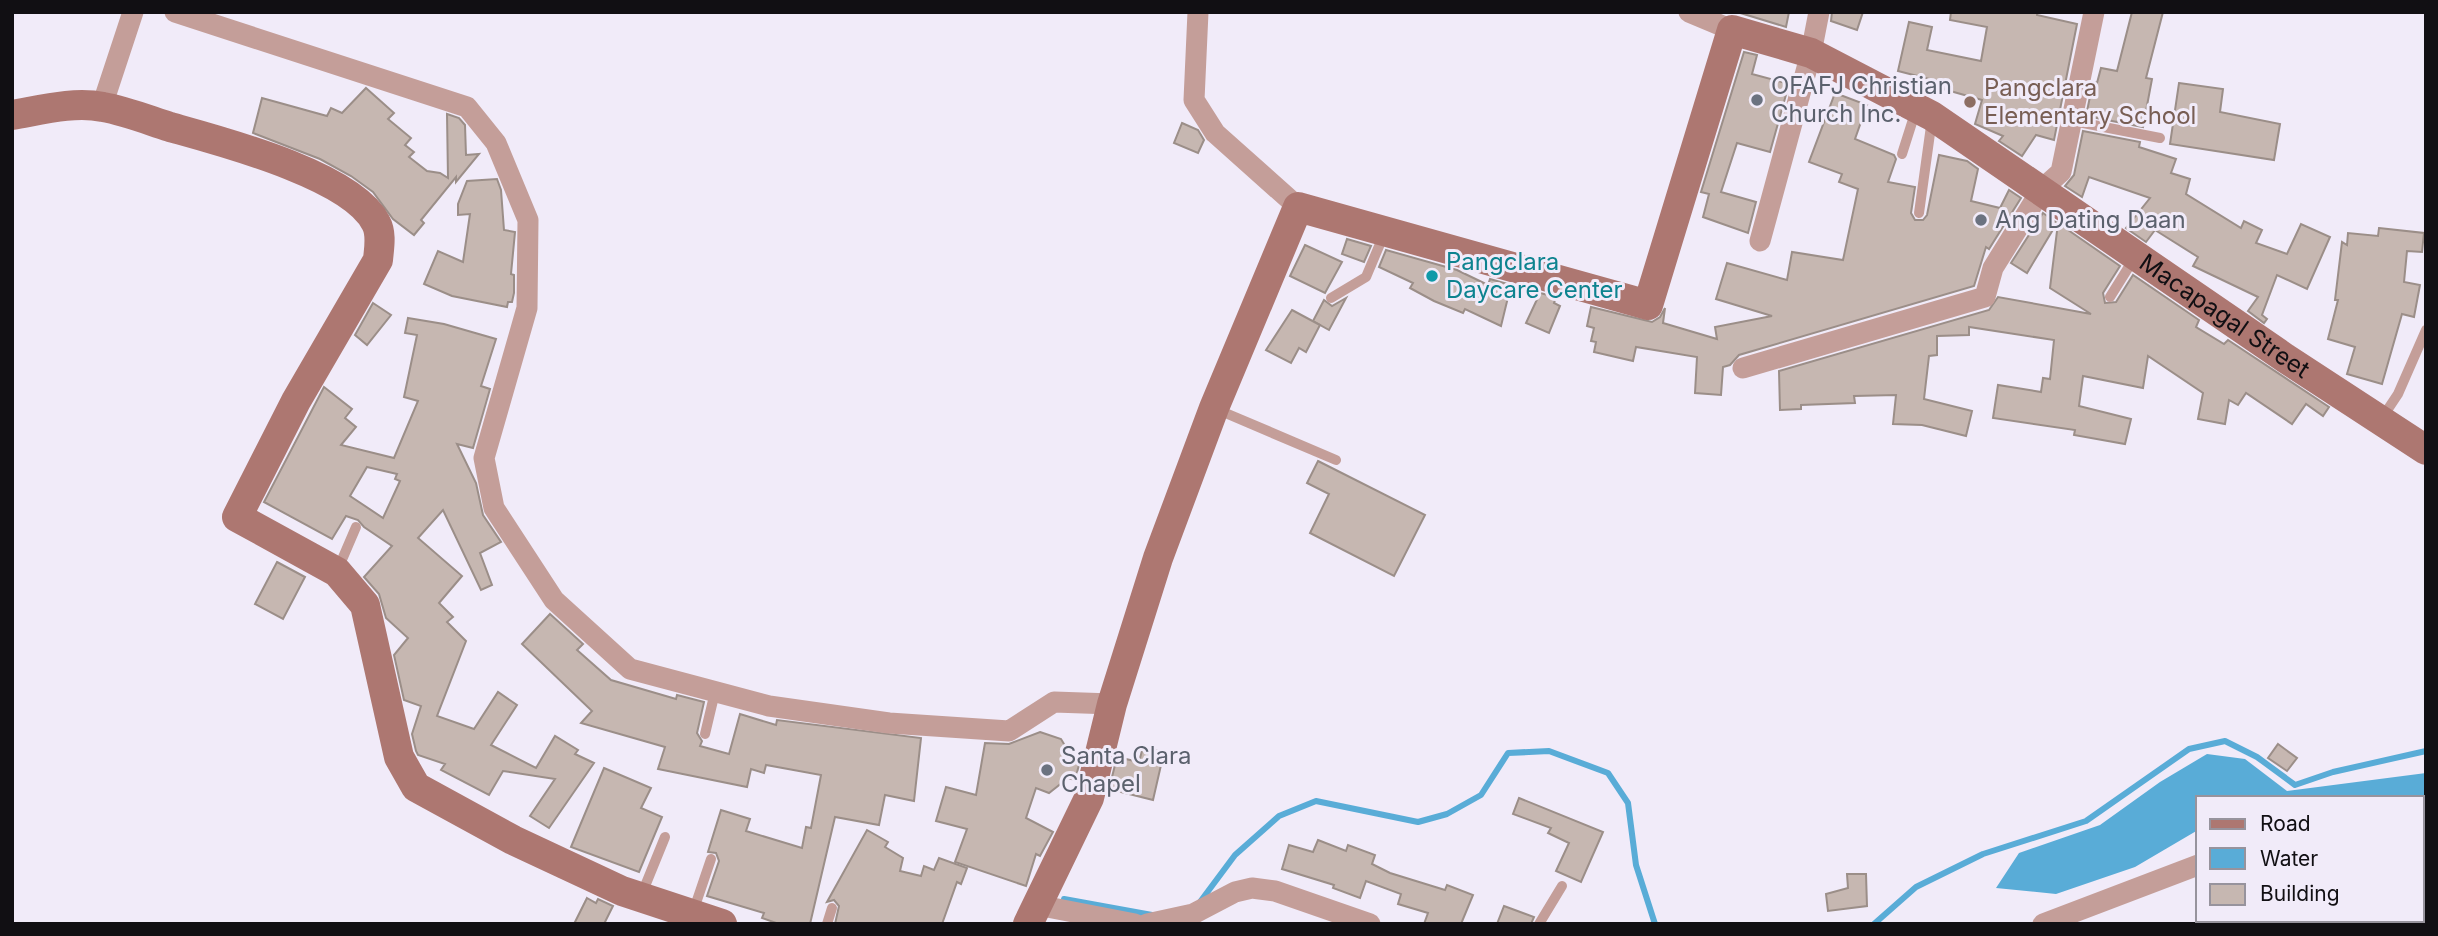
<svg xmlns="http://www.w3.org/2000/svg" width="2438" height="936" font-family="Inter,sans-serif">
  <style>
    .water { fill: #59acd7 }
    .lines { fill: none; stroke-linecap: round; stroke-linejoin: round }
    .stream { stroke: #59acd7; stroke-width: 6 }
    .building { fill: #c6b7b1; stroke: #9b8e88; stroke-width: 2; fill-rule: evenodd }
    .lane { stroke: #c49e99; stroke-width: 10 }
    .street { stroke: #c49e99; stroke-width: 21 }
    .secondary { stroke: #ad7771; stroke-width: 30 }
    .worship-dot { fill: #6b7280; stroke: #f1ebf9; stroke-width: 2.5 }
    .education-dot { fill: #8d6e63; stroke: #f1ebf9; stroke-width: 2.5 }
    .culture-dot { fill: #0f9aa8; stroke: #f1ebf9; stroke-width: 2.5 }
    .labels { text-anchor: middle; stroke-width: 6; stroke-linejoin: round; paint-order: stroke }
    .worship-label { font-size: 24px; fill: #5b616d; stroke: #f1ebf9; text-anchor: start }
    .education-label { font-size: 24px; fill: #785e54; stroke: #f1ebf9; text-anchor: start }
    .culture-label { font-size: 24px; fill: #0d838f; stroke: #f1ebf9; text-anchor: start }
    .street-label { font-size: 24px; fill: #110f13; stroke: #f1ebf9 }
  </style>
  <rect width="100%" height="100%" fill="#f1ebf9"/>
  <path class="water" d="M2207 754 2245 759 2287 791 2426 773V808L2422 809V798H2198V830L2135 867 2056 894 1996 888 2019 853 2100 825 2160 782Z"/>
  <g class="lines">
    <g class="stream">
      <path d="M1064 899 1152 915"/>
      <path d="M1200 902 1235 855 1279 816 1316 801 1418 822 1447 814 1481 795 1508 753 1549 751 1608 773 1628 803 1636 865 1655 924"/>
      <path d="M1874 924 1916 887 1983 854 2086 821 2189 749 2225 741 2257 757 2295 785 2333 772 2426 751"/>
    </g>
  </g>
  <g class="building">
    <path d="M1737 12H1789L1786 27Z"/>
    <path d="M1832 12H1863L1857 30 1831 21Z"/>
    <path d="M1951 12H2037V15L2077 24 2054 140 2036 135 2022 156 1999 141 2003 136 1975 124 1982 100 1936 87 1937 81 1898 71 1909 22 1932 27 1927 50 1981 61 1987 27 1950 20Z"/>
    <path d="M2132 12H2163L2146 78 2152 79 2143 127 2086 116 2093 82 2097 83 2101 68 2117 71Z"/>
    <path d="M1744 52 1757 55 1752 74 1789 84 1770 152 1737 143 1721 192 1756 202 1748 233 1703 217 1709 194 1701 192Z"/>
    <path d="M2179 83 2223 89 2220 112 2280 124 2274 160 2170 144Z"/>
    <path d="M366 88 394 113 388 119 411 138 405 145 414 152 409 157 427 171 440 173 448 178 447 114 459 118 465 125 466 155 479 154 456 182V177L421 220 424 223 414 235 393 219 373 192 351 176 320 159 253 133 262 98 327 116 331 108 342 113Z"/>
    <path d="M1835 93 1867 105 1855 139 1894 155 1896 159 1888 182 1915 187 1911 213 1915 220H1923L1927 215 1939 155 1967 161 1978 169 1971 201 2000 208 2009 190 2021 198 1989 249 1986 247 1974 286 1739 355 1730 365 1723 367 1721 395 1695 393 1697 357 1636 347 1633 361 1594 352 1596 342 1591 341 1594 328 1587 326 1591 307 1652 322 1660 317 1665 308 1663 323 1717 339 1715 327 1772 316 1716 299 1727 263 1787 280 1792 252 1843 260 1858 189 1839 182 1842 174 1809 162Z"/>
    <path d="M1182 123 1198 130 1204 140 1198 153 1174 143Z"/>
    <path d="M2083 131 2140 142 2139 147 2176 159 2171 173 2190 179 2186 194 2241 228 2244 221 2262 230 2256 243 2287 254 2301 224 2330 237 2307 289 2277 275 2262 315 2267 319 2264 323 2248 311 2258 297 2193 266 2198 257 2155 230 2146 242 2126 228 2150 198 2089 177 2082 197 2065 186 2074 175Z"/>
    <path d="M497 179 501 190 504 230 515 232 511 274 514 275V293L512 302H508L507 307 452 296 424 284 438 251 463 262 470 214 458 215V204L467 181Z"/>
    <path d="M2043 213 2057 223 2027 273 2011 263Z"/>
    <path d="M2058 223 2120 266 2103 293 2105 303 2116 302 2133 275 2199 320 2196 327 2224 344 2228 340 2329 407 2323 416 2306 404 2292 424 2246 393 2238 405 2229 400 2225 424 2198 419 2203 393 2148 356 2143 388 2083 376 2079 406 2131 419 2125 444 2074 435 2075 430 1993 418 1998 385 2041 392 2043 378 2050 379 2054 340 1969 327V335L1937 336V355L1929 356 1924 399 1972 411 1966 436 1922 425 1893 424 1896 395 1854 396 1855 403 1801 405V409L1780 410 1779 371 1989 310 1998 297 2091 314 2050 288Z"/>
    <path d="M2379 228 2424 233 2422 252 2407 251 2404 282 2420 285 2414 317 2402 314 2382 384 2347 374 2355 347 2328 339 2338 300H2335L2342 242 2347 245 2348 233 2378 236Z"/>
    <path d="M1347 239 1371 246 1364 262 1342 254Z"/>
    <path d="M1305 245 1342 262 1325 293 1290 276Z"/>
    <path d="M1386 250 1457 270 1488 285 1490 279 1511 285 1501 326 1465 309 1463 313 1434 301 1410 288 1413 283 1379 267Z"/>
    <path d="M1540 293 1556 297 1554 303 1560 306 1549 333 1526 323Z"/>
    <path d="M1346 298 1329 330 1313 321 1324 300 1332 306Z"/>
    <path d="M373 303 391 315 367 345 355 335Z"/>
    <path d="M1292 310 1320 325 1306 352 1299 348 1291 363 1266 350Z"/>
    <path d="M408 318 444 324 496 339 481 386 490 389 473 448 457 444 476 483 483 515 501 542 480 553 492 585 481 590 443 510 418 538 462 576 439 603 453 617 447 622 466 641 437 716 474 729 498 692 517 705 491 745 536 768 555 736 578 750 575 754 594 763 549 828 530 816 555 779 503 771 489 795 441 770 445 764 418 755 416 751 412 734 421 706 404 700 394 655 408 638 386 618 379 594 364 577 392 546 364 527 358 520 346 516 332 539 264 502 324 387 352 409 345 418 356 427 341 445 394 458 418 401 404 397 417 335 405 333ZM367 467 397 474 395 479 400 481 383 518 350 496Z"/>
    <path d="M1318 461 1425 515 1394 576 1310 533 1329 494 1307 483Z"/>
    <path d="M277 562 305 577 283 619 255 604Z"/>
    <path d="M550 614 583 644 577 650 611 680 676 699 677 695 704 702 697 733 702 741 700 746 729 754 740 714 776 725 777 720 921 738 914 801 885 795 879 825 835 817 810 924H779L762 918 764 913 707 896 719 861 716 853 708 852 721 810 750 819 746 831 802 848 806 827 811 828 821 775 766 765 764 773 751 769 747 787 658 769 665 747 581 723 592 711 522 644Z"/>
    <path d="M1040 732 1061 739 1073 759 1080 761 1075 780 1068 778 1049 793 1036 788 1026 818 1053 832 1040 856 1036 854 1026 886 955 862 967 829 936 821 946 787 976 795 985 743 1009 744Z"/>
    <path d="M2278 744 2297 758 2287 771 2268 758Z"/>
    <path d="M1143 747 1164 752 1153 800 1109 789 1117 757 1139 762Z"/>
    <path d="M604 768 651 788 641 808 662 817 639 872 571 847Z"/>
    <path d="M1519 798 1603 832 1581 882 1556 871 1569 843 1548 833 1551 828 1513 814Z"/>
    <path d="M867 830 888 842 885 847 903 858 900 871 921 876 924 866 934 870 939 858 967 868 961 884 957 882 942 924H835L839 906 834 900 827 902Z"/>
    <path d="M1318 840 1346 851 1348 845 1375 855 1372 864 1390 873 1445 890 1447 885 1473 895 1461 924H1424L1428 913 1398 904 1401 894 1366 881 1360 898 1333 888 1334 885 1282 869 1289 845 1313 852Z"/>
    <path d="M1847 874H1866L1867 906 1828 911 1826 894 1848 888Z"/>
    <path d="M587 898 596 903 598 899 613 906 604 924H574Z"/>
    <path d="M1504 906 1534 917 1531 924H1497Z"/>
  </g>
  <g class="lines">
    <g class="lane">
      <path d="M2073 121 2160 138"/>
      <path d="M1902 154 1916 110"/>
      <path d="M1919 213 1932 119"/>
      <path d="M2110 297 2135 257"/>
      <path d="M1331 298 1366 277 1385 232"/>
      <path d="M1216 409 1336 460"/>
      <path d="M2382 418 2398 394 2426 330"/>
      <path d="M338 569 356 527"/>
      <path d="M705 734 715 692"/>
      <path d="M641 896 665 837"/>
      <path d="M693 912 711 859"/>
      <path d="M827 924 832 908"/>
      <path d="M1539 924 1562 886"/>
    </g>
    <g class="street">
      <path d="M175 12 467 107 496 143 528 220 527 308 484 458 494 508 554 600 630 669 769 706 889 723 1009 731 1054 702 1112 704"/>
      <path d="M1198 12 1194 100 1215 133 1298 207"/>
      <path d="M1689 12 1732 30"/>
      <path d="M102 106 133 12"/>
      <path d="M1760 241 1811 53 1819 12"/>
      <path d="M1743 368 1985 297 1993 268 2042 189 2061 172 2094 12"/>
      <path d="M2422 866H2426"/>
      <path d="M1037 905 1135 924"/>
      <path d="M1147 924 1193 914 1235 892 1252 888 1275 891 1370 924"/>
      <path d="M2043 924 2198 865"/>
    </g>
    <g class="secondary">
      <path d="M12 115C41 110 74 101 103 107 126 111 148 120 170 127 220 141 352 175 376 223 382 234 379 248 378 260L296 401 237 517 337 572 365 605 399 757 416 787 513 840 622 891 722 924"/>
      <path id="s1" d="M1028 924 1089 798 1112 704 1158 558 1214 408 1298 207 1648 305 1732 30 1811 53 1932 116 2285 358 2426 450"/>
    </g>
  </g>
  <g class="worship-dot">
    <circle cx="1757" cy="100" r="7"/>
    <circle cx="1981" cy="220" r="7"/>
    <circle cx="1047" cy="770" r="7"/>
  </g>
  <circle class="education-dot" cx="1970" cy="102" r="7"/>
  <circle class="culture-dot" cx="1432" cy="276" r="7"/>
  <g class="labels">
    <g class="worship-label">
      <text x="1771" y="94">OFAFJ Christian<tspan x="1771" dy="28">Church Inc.</tspan></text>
      <text x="1995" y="228">Ang Dating Daan</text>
      <text x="1061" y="764">Santa Clara<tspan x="1061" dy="28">Chapel</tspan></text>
    </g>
    <g class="education-label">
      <text x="1984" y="96">Pangclara<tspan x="1984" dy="28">Elementary School</tspan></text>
    </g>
    <g class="culture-label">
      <text x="1446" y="270">Pangclara<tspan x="1446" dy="28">Daycare Center</tspan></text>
    </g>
    <g class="street-label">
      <text dy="8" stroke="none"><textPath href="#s1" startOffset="1992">Macapagal Street</textPath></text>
    </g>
  </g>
  <rect width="2438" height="936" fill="none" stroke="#110f13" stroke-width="28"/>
  <rect x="2196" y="796" width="228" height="126" fill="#f1ebf9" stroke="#97939d" stroke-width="2"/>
  <rect x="2210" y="819" width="35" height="10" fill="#ad7771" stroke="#97939d" stroke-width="2"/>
  <text x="2260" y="831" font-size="21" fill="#110f13">Road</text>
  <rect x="2210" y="848" width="35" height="21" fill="#59acd7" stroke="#97939d" stroke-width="2"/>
  <text x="2260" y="866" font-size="21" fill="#110f13">Water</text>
  <rect x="2210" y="884" width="35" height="21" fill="#c6b7b1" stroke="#97939d" stroke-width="2"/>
  <text x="2260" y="901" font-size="21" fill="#110f13">Building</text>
</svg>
